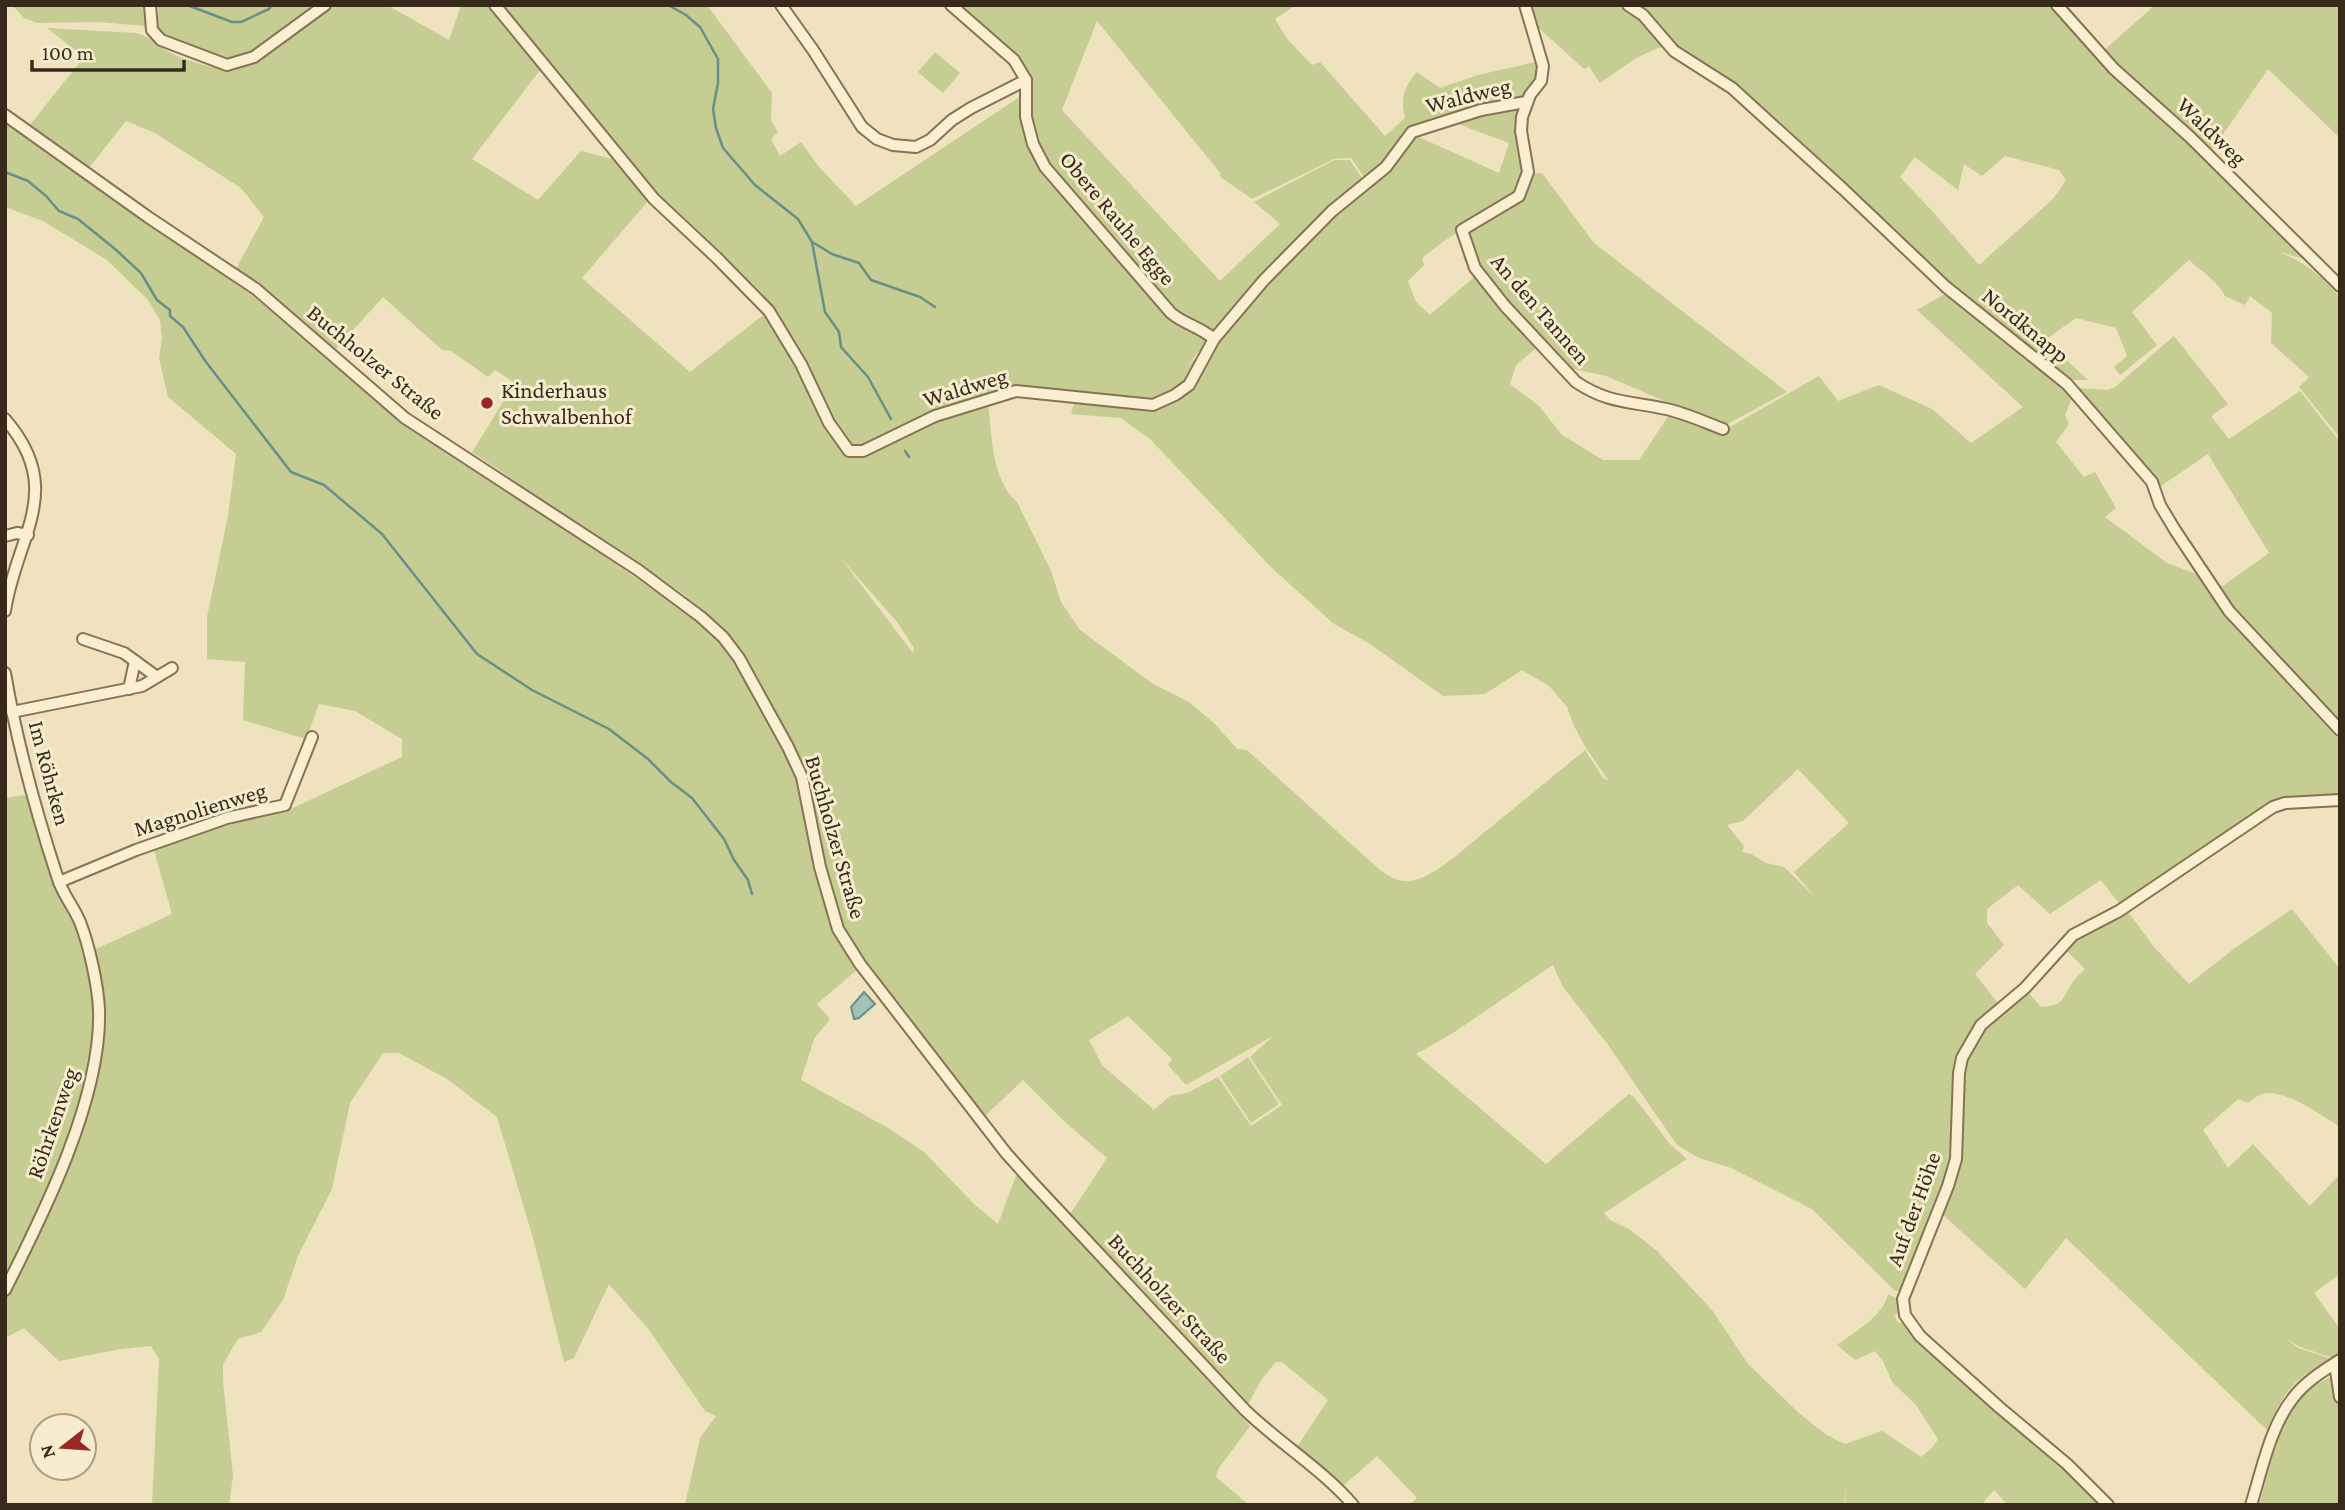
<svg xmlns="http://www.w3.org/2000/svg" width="2345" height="1510" font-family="'Crimson Pro',serif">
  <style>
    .green { fill: #c5cd92; fill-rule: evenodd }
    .water { fill: #a2c1b8; stroke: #698f86; stroke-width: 2 }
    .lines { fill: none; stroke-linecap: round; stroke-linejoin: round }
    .stream { stroke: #698f86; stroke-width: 2.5 }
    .minor-casing { stroke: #887256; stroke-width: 14 }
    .minor { stroke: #faefd1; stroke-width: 10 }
    .poi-dot { fill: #992724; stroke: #f7ecce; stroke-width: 2.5 }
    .labels { text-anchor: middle; stroke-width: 6; stroke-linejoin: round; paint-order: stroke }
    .street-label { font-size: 23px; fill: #372a1b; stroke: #f7ecce }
    .poi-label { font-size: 23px; fill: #372a1b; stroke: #f7ecce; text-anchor: start }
  </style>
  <rect width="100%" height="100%" fill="#efe2be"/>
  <g class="green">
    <path d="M12 5H146L145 26 99 22 37 23 24 18Z"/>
    <path d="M158 5H320L255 53 226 61 164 37 159 29 155 14H158Z"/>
    <path d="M327 5H387L449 40 461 5H488L540 70 472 159 538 200 581 151 616 160 648 201 582 278 690 372 766 313 787 344 813 400 845 456 867 454 890 441 953 412 988 403C992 435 991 479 1017 502L1051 571 1061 602 1080 630 1153 684 1189 702 1215 724 1237 749 1247 750 1381 871C1392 878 1402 884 1415 880 1438 874 1464 849 1481 835 1516 807 1551 778 1585 750L1603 778 1609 781 1586 748 1574 726 1567 707 1549 686 1522 670 1485 694 1443 696 1370 644 1334 624 1273 569 1151 440 1121 418 1071 414 1075 399 1110 403 1113 401 1016 388 982 396 929 415 865 445 856 447 848 444 826 409 792 342 772 308 754 289 649 187 501 5H707L772 93 771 120 778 132 771 139 780 156 801 142 819 167 856 206 1018 98V102L1019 92H1024L1021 59 960 5H1296L1275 19 1288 40 1312 65 1320 62 1385 136 1405 118C1400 99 1404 87 1417 72L1440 88 1478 75 1540 61V73L1536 85 1518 101 1480 108 1410 130 1384 164 1366 180 1351 158 1334 159 1252 199 1219 176 1221 174 1097 21 1062 110 1220 281 1280 224 1254 202 1334 160H1350L1364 181 1341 199 1262 278 1185 368 1220 335 1265 281 1303 243 1344 203 1388 167 1412 134 1499 173 1509 143 1450 121 1482 111 1520 105 1519 133 1525 172 1517 195 1444 241 1422 258 1424 265 1408 281 1416 302 1430 315 1474 277 1465 261 1458 236 1520 197 1530 174 1542 173 1594 243 1787 392 1724 426 1690 416 1662 400 1606 376 1568 368 1541 344 1516 365 1510 384 1539 406 1562 435 1603 460H1639L1671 412 1723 431 1819 376 1838 401 1879 385 1932 409 1971 443 2023 407 1917 310 1945 294H1950L2063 385 2073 396 2065 415 2069 424 2056 442 2084 477 2095 472 2116 508 2105 517 2167 563 2202 576 2228 612 2340 733V798L2285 800 2271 805 2121 906 2101 880 2050 914 2018 885 1987 909V923L2004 945 1975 974 2000 1006 1979 1021 1961 1050 1954 1074 1953 1158 1936 1207 1930 1201 1935 1208 1901 1291H1895L1812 1209 1731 1168 1699 1158 1677 1145 1606 1042 1563 987 1553 965 1453 1033 1416 1054 1546 1164 1629 1094 1634 1097 1669 1143 1687 1159 1604 1213 1610 1220 1629 1229 1657 1251 1712 1310 1748 1364 1799 1413 1825 1434 1845 1444 1882 1431 1921 1457 1932 1448 1938 1439 1916 1405 1892 1382 1883 1361 1875 1351 1855 1360 1837 1345C1854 1332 1883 1317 1888 1294L1900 1300 1901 1312 1895 1315 1897 1322 1907 1325 1918 1339 1959 1378 2065 1465 2102 1503 2008 1505 1994 1490 1981 1505H1845L1846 1487 1844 1505H1410L1417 1498 1377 1456 1343 1486 1297 1447 1328 1400 1282 1362H1276L1262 1379 1248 1404 1070 1214 1107 1158 1066 1123 1023 1080 984 1117 847 937 825 888 805 787 806 820 826 908 838 939 859 968 817 1004 830 1019 814 1039 801 1080 890 1129 924 1152 974 1204 998 1224 1017 1173 1159 1325 1250 1426 1219 1468 1216 1477 1249 1505H685L700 1438 716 1416 705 1411 649 1330 609 1284 574 1358 564 1362 533 1238 497 1117 447 1079 399 1053H383L350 1103 332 1189 298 1256 283 1300 261 1332 238 1339 223 1364V1381L233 1476 229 1505H152L159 1359 151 1346 121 1349 59 1361 24 1328 5 1338V1297L64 1173 92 1098 98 1056 92 1055 85 1093 59 1164 5 1284V798L25 795 59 890 76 923 85 954 172 914 154 850 215 827 284 812 402 757V739L355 711 319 704 306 739 243 720 245 662 207 659V617L228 516 236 454 168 397 159 358 162 338 160 320 148 300 107 260 43 221 5 207V122L253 296 405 426 552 520 701 623 740 665 760 681 741 651 724 629 682 593 472 452 515 383 495 370 488 377 451 351 442 350 383 297 335 350 261 287 236 269 264 217 241 188 155 133 126 121 89 168 29 126 84 57 47 28 136 33C150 36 158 46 169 52 189 63 212 67 234 71L254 57 287 40ZM840 557 897 622 914 648 913 653ZM1798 769 1849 823 1794 872 1814 896 1784 867 1766 863 1751 854 1742 852 1744 846 1727 825 1743 821ZM1128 1016 1172 1059 1168 1065 1186 1085 1273 1036 1250 1057 1282 1105 1251 1126 1218 1077 1187 1093 1170 1096 1154 1110 1102 1065 1089 1040Z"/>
    <path d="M1528 5H2054L2324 265 2280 252C2309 265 2318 274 2340 297V438L2299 387 2309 377 2271 343 2272 313 2250 296 2245 305 2225 296C2217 280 2202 272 2189 260L2132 312 2157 345 2120 375 2114 367 2127 356 2116 328 2076 318 2045 340 2088 380H2066L1946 284 1726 82 1731 78 1725 81 1660 47 1636 58 1600 83 1589 66 1584 69 1531 21ZM2005 156 2059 170 2066 180 2053 199 1979 265 1933 212 1900 177 1915 157 1958 190 1964 164 1982 176Z"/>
    <path d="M2155 5H2340V138L2268 69 2213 149 2116 67 2102 52Z"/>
    <path d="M935 52 960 73 943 93 918 72Z"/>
    <path d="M2174 336 2228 404 2211 416 2229 439 2300 391 2340 442V727L2217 590 2269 553 2208 454 2158 488 2078 392 2079 388 2108 390 2115 387Z"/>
    <path d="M2126 909 2154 947 2189 984 2235 948 2292 909 2340 969V1127C2321 1115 2291 1093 2268 1093 2260 1093 2254 1098 2248 1103L2238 1099 2203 1130 2228 1168 2253 1144 2310 1206 2340 1174V1274L2314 1293 2340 1329V1354L2333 1358 2300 1347 2287 1339 2298 1348 2332 1359C2294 1378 2282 1392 2268 1431L2066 1238 2025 1289 1942 1214C1948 1195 1956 1176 1959 1157 1968 1109 1952 1074 1982 1030 1992 1015 2012 1002 2026 990L2041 1007C2065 1005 2061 1000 2072 983 2075 978 2081 973 2085 969L2063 947 2074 938Z"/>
    <path d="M1248 1057 1279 1104 1251 1123 1220 1076Z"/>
    <path d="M2329 1378 2334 1380 2340 1401V1505H2259C2273 1460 2281 1399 2329 1378Z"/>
  </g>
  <path class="water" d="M864 992 875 1004 859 1018 854 1019 851 1007Z"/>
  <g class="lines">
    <g class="stream">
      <path d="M187 5 232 22H241L269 9 272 5"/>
      <path d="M668 5 686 15 700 27 718 59V83L713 109 716 128 723 148 755 185 798 219 812 242 825 312 839 332 841 347 868 377 891 419"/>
      <path d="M5 172 28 181 46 196 59 211 78 219 115 249 141 273 157 300 170 310V316L183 327 206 362 291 472 324 485 382 534 477 654 532 690 609 729 648 759 671 782 692 798 724 839 734 860 748 880 752 894"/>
      <path d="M814 243 832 254 859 263 871 280 920 297 935 307"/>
      <path d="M905 451 909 457"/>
    </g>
    <defs>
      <g id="minor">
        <path d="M150 5 152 30 161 40 227 65 254 57 325 5"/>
        <path d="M495 5 654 199 717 258 769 311 801 364 829 423 849 451H863L935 416 1016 391 1153 405 1175 395 1189 385 1214 339 1264 280 1332 211 1386 167 1412 132 1481 110 1526 102"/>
        <path d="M781 5 813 50 862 127 877 139 893 145 916 147 930 140 952 120 971 108 1026 80"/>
        <path d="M951 5 1014 60 1026 80V117L1033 144 1045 167 1171 313C1184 324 1200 327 1214 339"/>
        <path d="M1525 5 1543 66 1541 81 1530 95 1522 117 1521 131 1528 172 1519 196 1462 230 1475 268 1505 306 1576 382C1609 404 1630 401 1666 409 1685 413 1704 422 1723 429"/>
        <path d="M1628 5 1643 15 1674 51 1732 88 1843 189 1946 287 2067 384 2152 482 2160 505 2175 530 2229 611 2340 730"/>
        <path d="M2057 5 2114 69 2190 137 2340 286"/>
        <path d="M5 115 148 217 256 289 405 418 638 570 701 617 723 637 739 658 788 747 802 777 820 867 838 929 860 964 1006 1153 1032 1182 1245 1410C1279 1443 1323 1470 1353 1505"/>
        <path d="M5 419C67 490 16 536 5 611"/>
        <path d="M5 536 17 533 28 535"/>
        <path d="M83 639 124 653 157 677"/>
        <path d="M5 673C17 743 36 812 58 879 63 895 74 907 80 922 89 945 98 985 99 1010 102 1097 44 1213 5 1290"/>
        <path d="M129 689 135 661"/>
        <path d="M12 712 142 686 172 668"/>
        <path d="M59 882 136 850 227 818 285 805 312 737"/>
        <path d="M2335 1364 2340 1397"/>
        <path d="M2108 1505 2067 1464 1999 1407 1920 1336 1905 1315 1903 1299 1948 1186 1956 1159 1959 1073 1962 1058 1981 1025 2025 988 2073 935 2119 911 2273 807 2285 803 2340 800"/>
        <path d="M2251 1505C2262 1470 2270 1427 2293 1398 2305 1382 2323 1371 2340 1360"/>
      </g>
    </defs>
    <use href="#minor" class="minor-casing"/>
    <use href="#minor" class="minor"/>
  </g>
  <circle class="poi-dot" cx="487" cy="403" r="7"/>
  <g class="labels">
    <g class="street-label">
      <text transform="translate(1468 95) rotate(-14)" y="8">Waldweg</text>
      <text transform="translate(2212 131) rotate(44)" y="8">Waldweg</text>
      <text transform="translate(1118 218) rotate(50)" y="8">Obere Rauhe Egge</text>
      <text transform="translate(1541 309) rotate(49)" y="8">An den Tannen</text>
      <text transform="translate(2026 325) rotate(39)" y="8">Nordknapp</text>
      <text transform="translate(376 362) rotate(39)" y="8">Buchholzer Straße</text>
      <text transform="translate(965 387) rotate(-17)" y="8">Waldweg</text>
      <text transform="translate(50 773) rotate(75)" y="8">Im Röhrken</text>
      <text transform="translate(200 809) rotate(-17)" y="8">Magnolienweg</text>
      <text transform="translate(836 837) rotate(74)" y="8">Buchholzer Straße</text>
      <text transform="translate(52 1123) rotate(-71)" y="8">Röhrkenweg</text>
      <text transform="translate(1913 1209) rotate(-70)" y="8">Auf der Höhe</text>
      <text transform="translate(1170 1298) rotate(47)" y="8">Buchholzer Straße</text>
    </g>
    <g class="poi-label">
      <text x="501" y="398">Kinderhaus<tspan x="501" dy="26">Schwalbenhof</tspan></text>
    </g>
  </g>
  <rect width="2345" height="1510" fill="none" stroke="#372a1b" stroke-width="14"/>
  <g transform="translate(63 1447) rotate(253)"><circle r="33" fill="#f7ecce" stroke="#aa9e86" stroke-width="2"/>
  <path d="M0-5L12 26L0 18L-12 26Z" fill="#992724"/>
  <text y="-10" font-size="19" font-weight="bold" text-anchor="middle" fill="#372a1b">N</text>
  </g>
  <path d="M32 60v10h152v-10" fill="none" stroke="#372a1b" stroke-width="3.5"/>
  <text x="42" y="60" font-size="21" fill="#372a1b" stroke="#f7ecce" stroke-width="5" paint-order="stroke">100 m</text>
</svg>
